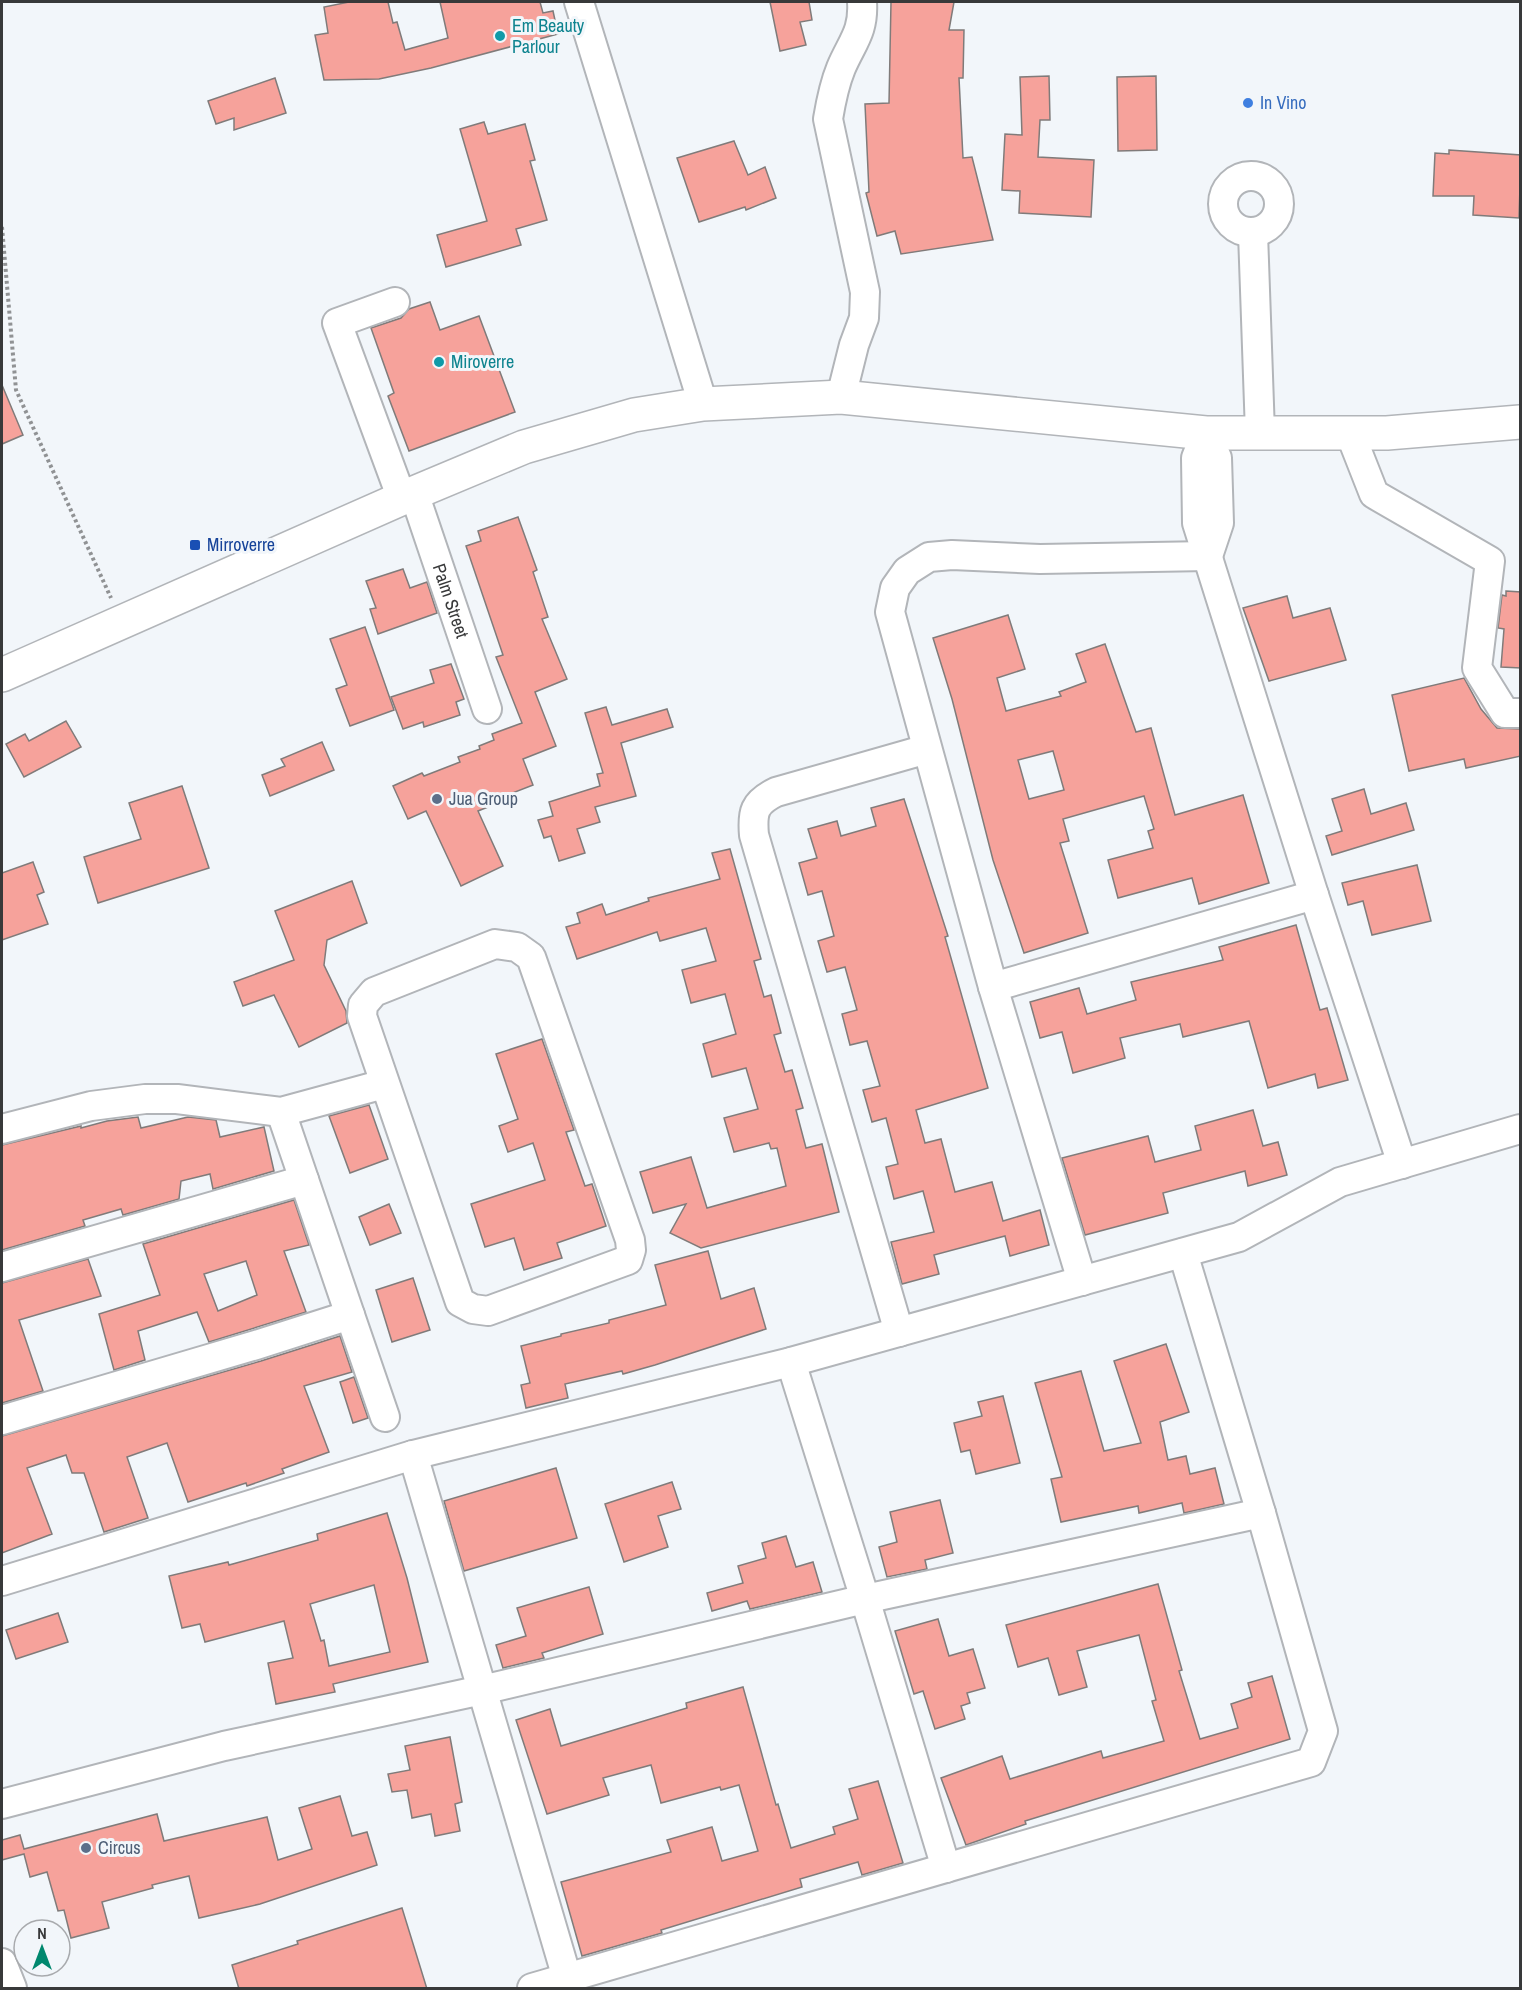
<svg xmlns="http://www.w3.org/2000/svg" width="1522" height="1990" font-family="'Archivo Narrow',sans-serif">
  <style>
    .building { fill: #f6a29b; stroke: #807b7a; stroke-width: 1.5; fill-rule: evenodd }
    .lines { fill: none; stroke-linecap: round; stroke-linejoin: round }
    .minor-casing { stroke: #b2b5b9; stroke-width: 32 }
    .major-casing { stroke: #b2b5b9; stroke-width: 36 }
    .path { stroke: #909294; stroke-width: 4; stroke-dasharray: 3 3; stroke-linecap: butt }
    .minor { stroke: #fff; stroke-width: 28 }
    .major { stroke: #fff; stroke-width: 33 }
    .culture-dot { fill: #0f9aa8; stroke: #f2f6fa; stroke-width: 2 }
    .shop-dot { fill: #3f7fe0; stroke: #f2f6fa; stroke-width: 2 }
    .transit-dot { fill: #1a4fb4; stroke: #f2f6fa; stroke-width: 2 }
    .service-dot { fill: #5c6f8a; stroke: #f2f6fa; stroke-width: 2 }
    .labels { text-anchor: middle; stroke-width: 6; stroke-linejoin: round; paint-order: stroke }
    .culture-label { font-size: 18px; fill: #0d838f; stroke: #f2f6fa; text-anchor: start }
    .shop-label { font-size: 18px; fill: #366cbe; stroke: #f2f6fa; text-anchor: start }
    .transit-label { font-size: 18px; fill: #164399; stroke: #f2f6fa; text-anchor: start }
    .street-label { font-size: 18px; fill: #38393a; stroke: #f2f6fa }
    .service-label { font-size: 18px; fill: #4e5e75; stroke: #f2f6fa; text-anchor: start }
  </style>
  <rect width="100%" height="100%" fill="#f2f6fa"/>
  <g class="building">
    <path d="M349 2H388L393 23 397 22 405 50 448 38 440 2H540L543 13 553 11 558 34 431 68 379 79 324 80 315 35 328 33 324 7Z"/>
    <path d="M770 2H809L812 20 800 22 806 45 780 51Z"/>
    <path d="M891 2H954L949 30H964L963 78H959L963 158 972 157 993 240 901 254 895 231 877 236 866 193 869 192 865 104 889 103Z"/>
    <path d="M1049 76 1050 120H1040L1038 157 1094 160 1091 217 1019 213 1020 191 1002 190 1005 134 1022 135 1020 77Z"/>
    <path d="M1156 76 1157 150 1118 151 1117 77Z"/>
    <path d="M275 78 286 113 234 130V118L216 124 208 101Z"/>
    <path d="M484 122 488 134 525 124 535 160 530 161 547 220 516 229 521 245 446 267 437 235 487 221 460 129Z"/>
    <path d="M734 141 748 175 765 167 776 198 746 210 745 207 699 222 677 158Z"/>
    <path d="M1449 150 1521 155 1519 218 1473 215 1474 196H1433L1435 153 1449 154Z"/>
    <path d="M430 302 440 330 479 316 515 412 409 451 388 396 394 393 371 328 401 318 409 309Z"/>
    <path d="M2 385 23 435 2 444Z"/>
    <path d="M518 517 537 570 533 572 548 617 542 619 567 679 535 692 556 746 523 759 533 785 492 801 493 805 478 811 503 866 461 886 426 811 408 819 393 786 422 773 424 776 460 762 458 757 480 749 479 746 494 740 492 734 522 723 496 657 503 655 466 546 481 541 478 531Z"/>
    <path d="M403 569 410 588 427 582 437 613 378 634 370 609 376 608 366 581Z"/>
    <path d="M1506 591 1521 592V668L1501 667 1504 629 1498 628 1502 595 1506 596Z"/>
    <path d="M1287 596 1293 618 1330 608 1346 660 1269 681 1243 608Z"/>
    <path d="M1008 615 1025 669 997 678 1006 711 1061 696 1059 692 1086 682 1076 654 1105 644 1136 732 1151 728 1175 815 1243 795 1269 883 1199 904 1192 878 1118 898 1108 860 1153 848 1148 831 1154 829 1144 796 1063 819 1069 841 1060 843 1088 933 1024 953 993 860 952 699 933 638ZM1053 751 1064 790 1029 799 1018 760Z"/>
    <path d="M365 627 394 710 350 726 336 689 347 685 330 639Z"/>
    <path d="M451 664 464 699 456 702 460 715 424 727 423 722 403 729 391 697 434 683 430 670Z"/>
    <path d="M1464 678 1481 709 1497 728 1521 729V756L1466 768 1464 759 1409 771 1392 695Z"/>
    <path d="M606 707 612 725 667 709 673 727 621 743 636 796 595 807 600 822 577 829 585 853 559 861 551 836 544 838 538 820 553 816 549 802 600 786 597 774 603 773 585 713Z"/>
    <path d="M66 721 81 747 24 777 6 744 25 734 29 741Z"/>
    <path d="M322 742 334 770 270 796 262 775 285 766 281 759Z"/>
    <path d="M182 786 209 868 98 903 84 857 141 839 129 803Z"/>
    <path d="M1364 789 1371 814 1406 803 1414 830 1332 855 1326 836 1342 831 1332 799Z"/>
    <path d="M904 799 948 936 945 937 988 1088 916 1110 925 1143 941 1139 955 1192 992 1182 1003 1221 1040 1210 1049 1245 1010 1256 1005 1236 934 1255 939 1274 902 1284 891 1242 934 1232 923 1191 894 1199 886 1167 898 1164 886 1118 872 1122 863 1090 880 1086 867 1041 850 1045 842 1014 857 1010 845 967 827 972 818 941 834 936 822 891 808 895 799 863 817 858 808 829 837 821 841 836 876 826 871 808Z"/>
    <path d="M730 849 761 959 754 961 764 997 771 995 781 1033 774 1035 785 1072 792 1070 803 1108 796 1110 806 1148 822 1144 839 1212 701 1248 670 1233 686 1204 653 1213 640 1172 691 1157 707 1208 786 1186 777 1148 771 1149 769 1143 734 1152 724 1118 758 1109 746 1068 712 1077 703 1044 736 1034 725 994 691 1003 682 970 716 961 706 928 660 941 657 932 577 959 566 927 580 923 577 913 602 904 606 915 649 901 648 898 720 879 712 853Z"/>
    <path d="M33 862 44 892 37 895 48 924 2 940V873Z"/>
    <path d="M1417 865 1431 921 1372 935 1363 901 1348 905 1342 883Z"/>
    <path d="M352 881 367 923 327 940 324 965 346 1011 347 1023 299 1047 274 995 243 1006 234 982 294 960 275 911Z"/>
    <path d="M1296 925 1320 1010 1327 1008 1348 1080 1318 1088 1315 1074 1268 1088 1249 1021 1183 1037 1180 1024 1120 1038 1125 1058 1073 1073 1062 1032 1040 1038 1030 1002 1079 988 1087 1014 1136 1000 1131 982 1223 960 1219 947Z"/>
    <path d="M542 1039 574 1130 566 1132 585 1186 592 1184 606 1226 557 1243 562 1258 524 1270 514 1238 485 1247 471 1204 545 1180 533 1143 508 1152 499 1126 518 1119 496 1054Z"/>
    <path d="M369 1105 388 1159 350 1173 329 1116Z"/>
    <path d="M1253 1110 1263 1146 1278 1142 1287 1175 1248 1186 1245 1171 1163 1193 1168 1213 1085 1235 1062 1158 1148 1136 1155 1162 1201 1150 1195 1126Z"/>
    <path d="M138 1117 141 1128 188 1117 216 1120 220 1137 264 1127 274 1171 213 1189 210 1174 181 1181 179 1199 123 1215 121 1209 83 1220 85 1226 2 1250V1145L81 1126V1128L107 1121Z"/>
    <path d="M294 1200 309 1245 284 1251 306 1312 209 1342 197 1312 138 1331 145 1360 114 1370 99 1314 160 1295 143 1244ZM246 1261 257 1295 218 1311 204 1274Z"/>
    <path d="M389 1204 401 1233 370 1245 359 1217Z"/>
    <path d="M708 1251 721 1299 754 1288 766 1329 655 1365 623 1374 622 1371 565 1384 568 1398 526 1408 521 1385 530 1383 521 1346 561 1336V1334L609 1323V1320L666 1305 655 1265Z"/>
    <path d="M88 1259 101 1296 19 1320 43 1391 2 1403V1283Z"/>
    <path d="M413 1278 430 1330 392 1342 376 1290Z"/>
    <path d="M340 1336 352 1372 304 1386 329 1452 282 1469 284 1473 247 1486 246 1483 188 1502 167 1443 127 1457 148 1518 104 1532 84 1473H72L66 1455 27 1468 52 1534 2 1553V1436L261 1361Z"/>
    <path d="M1166 1344 1189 1412 1160 1422 1168 1460 1186 1456 1190 1474 1215 1468 1224 1504 1184 1513 1182 1503 1139 1513 1138 1506 1061 1522 1051 1479 1062 1477 1035 1383 1081 1371 1104 1451 1141 1443 1114 1361Z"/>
    <path d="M354 1377 368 1418 353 1423 340 1382Z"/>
    <path d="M1003 1396 1020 1463 976 1474 970 1450 961 1452 954 1423 982 1416 978 1402Z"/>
    <path d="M556 1468 577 1538 464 1571 444 1501Z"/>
    <path d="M672 1482 681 1509 658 1516 668 1547 624 1562 605 1504Z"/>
    <path d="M940 1500 953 1553 925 1560 927 1569 887 1577 879 1547 897 1542 890 1512Z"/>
    <path d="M387 1513 407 1578 428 1662 333 1684 335 1692 276 1704 268 1663 293 1658 284 1621 205 1642 200 1624 182 1628 169 1576 228 1562 229 1565 318 1540 317 1534ZM374 1585 390 1652 329 1666 324 1640 321 1641 310 1604Z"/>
    <path d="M786 1536 796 1567 813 1562 822 1592 750 1609 747 1601 712 1611 707 1593 743 1583 738 1566 766 1558 762 1543Z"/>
    <path d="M1158 1584 1182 1670 1179 1671 1200 1739 1238 1728 1231 1704 1252 1697 1248 1683 1272 1676 1290 1739 1025 1821 1026 1824 966 1845 941 1778 1002 1756 1010 1779 1101 1751 1103 1758 1164 1741 1152 1701 1156 1700 1139 1635 1077 1651 1087 1687 1059 1695 1048 1658 1018 1667 1006 1625Z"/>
    <path d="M589 1587 603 1634 542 1653 544 1658 503 1668 496 1645 526 1636 517 1608Z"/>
    <path d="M58 1613 68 1642 16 1659 6 1630Z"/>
    <path d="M938 1619 949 1656 973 1649 985 1688 967 1693 970 1703 961 1706 965 1719 935 1729 923 1691 914 1694 895 1631Z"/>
    <path d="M743 1687 776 1805 778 1804 791 1848 835 1834 833 1827 858 1819 849 1789 878 1781 903 1863 862 1875 858 1862 800 1879 802 1887 661 1930 662 1933 582 1956 561 1882 671 1852 667 1840 712 1827 722 1861 758 1851 739 1785 721 1790 720 1787 661 1803 651 1765 603 1778 609 1795 547 1814 516 1720 550 1709 561 1746 687 1708 686 1703Z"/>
    <path d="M450 1737 462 1802 455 1804 460 1831 435 1836 431 1814 412 1818 407 1790 392 1792 388 1774 410 1770 405 1746Z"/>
    <path d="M340 1796 352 1836 367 1832 377 1865 260 1904 199 1918 189 1876 152 1885 153 1888 102 1902 109 1928 71 1938 64 1910 58 1911 47 1872 30 1877 24 1854 2 1860V1840L20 1835 24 1849 157 1814 164 1841 267 1817 278 1860 312 1849 299 1808Z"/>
    <path d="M402 1908 427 1989H239L232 1965 298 1944 297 1941Z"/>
  </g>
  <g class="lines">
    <defs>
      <g id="minor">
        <path d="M579 2 703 404"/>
        <circle cx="1251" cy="204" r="28"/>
        <path d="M1253 233 1260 433"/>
        <path d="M395 302 337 323 402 499"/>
        <path d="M841 397 854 345 864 318 865 292 828 119C831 101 834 85 841 68 852 42 864 32 862 2"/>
        <path d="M1206 433 1196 458 1197 523 1314 895 1402 1164"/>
        <path d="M1206 433 1217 458 1219 523 1208 556"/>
        <path d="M1350 433 1374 494 1490 561 1477 668 1505 713H1520"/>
        <path id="s1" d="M414 493 487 709"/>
        <path d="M495 944 517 947 531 957 630 1240 631 1250 628 1260 488 1311 473 1309 460 1302 362 1016 363 1005 374 992Z"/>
        <path d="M993 987 1314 895"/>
        <path d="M2 1129 91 1106 145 1099H177L281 1112 384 1084"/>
        <path d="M2 1267 304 1180"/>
        <path d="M1082 1281 993 987 890 612 895 588 907 571 929 557 952 555 1040 559 1208 556"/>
        <path d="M350 1315 385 1417"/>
        <path d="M899 1332 754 835C752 812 754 803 776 792L927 749"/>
        <path d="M791 1362 865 1599 946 1868"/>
        <path d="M2 1420 256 1345 350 1315 281 1112"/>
        <path d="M413 1455 567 1978"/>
        <path d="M2 1581 413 1455 791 1362 1239 1237 1340 1182 1520 1129"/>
        <path d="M2 1804 224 1746 482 1690 865 1599 1261 1513"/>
        <path d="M2 1963 12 1988"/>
        <path d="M532 1988 1311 1762 1323 1731 1261 1513 1183 1253"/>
      </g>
      <path id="major" d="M2 675 414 493 524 447 634 415 703 404 841 397 1206 433H1387L1520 422"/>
    </defs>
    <use href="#minor" class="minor-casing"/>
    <use href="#major" class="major-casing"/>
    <path class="path" d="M2 227 16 390 111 598"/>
    <use href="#minor" class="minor"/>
    <use href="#major" class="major"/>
  </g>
  <g class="culture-dot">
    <circle cx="500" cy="36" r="6"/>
    <circle cx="439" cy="362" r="6"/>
  </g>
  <circle class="shop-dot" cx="1248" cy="103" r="6"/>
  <rect class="transit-dot" x="189" y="539" width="12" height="12" rx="3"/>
  <g class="service-dot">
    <circle cx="437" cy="799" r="6"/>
    <circle cx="86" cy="1848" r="6"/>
  </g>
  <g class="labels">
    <g class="culture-label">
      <text x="512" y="32">Em Beauty<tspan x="512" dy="21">Parlour</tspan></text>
      <text x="451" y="368">Miroverre</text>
    </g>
    <g class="shop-label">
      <text x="1260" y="109">In Vino</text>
    </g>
    <g class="transit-label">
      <text x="207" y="551">Mirroverre</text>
    </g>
    <g class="street-label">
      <text dy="6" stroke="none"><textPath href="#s1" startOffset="114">Palm Street</textPath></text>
    </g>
    <g class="service-label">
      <text x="449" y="805">Jua Group</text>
      <text x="98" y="1854">Circus</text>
    </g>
  </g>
  <rect width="1522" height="1990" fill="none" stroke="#38393a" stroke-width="6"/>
  <g transform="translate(42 1948)"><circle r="28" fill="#f2f6fa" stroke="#a8aaad" stroke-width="1.5"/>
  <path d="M0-4.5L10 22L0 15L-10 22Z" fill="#00886e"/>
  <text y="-9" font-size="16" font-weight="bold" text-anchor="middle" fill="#38393a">N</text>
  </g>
</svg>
